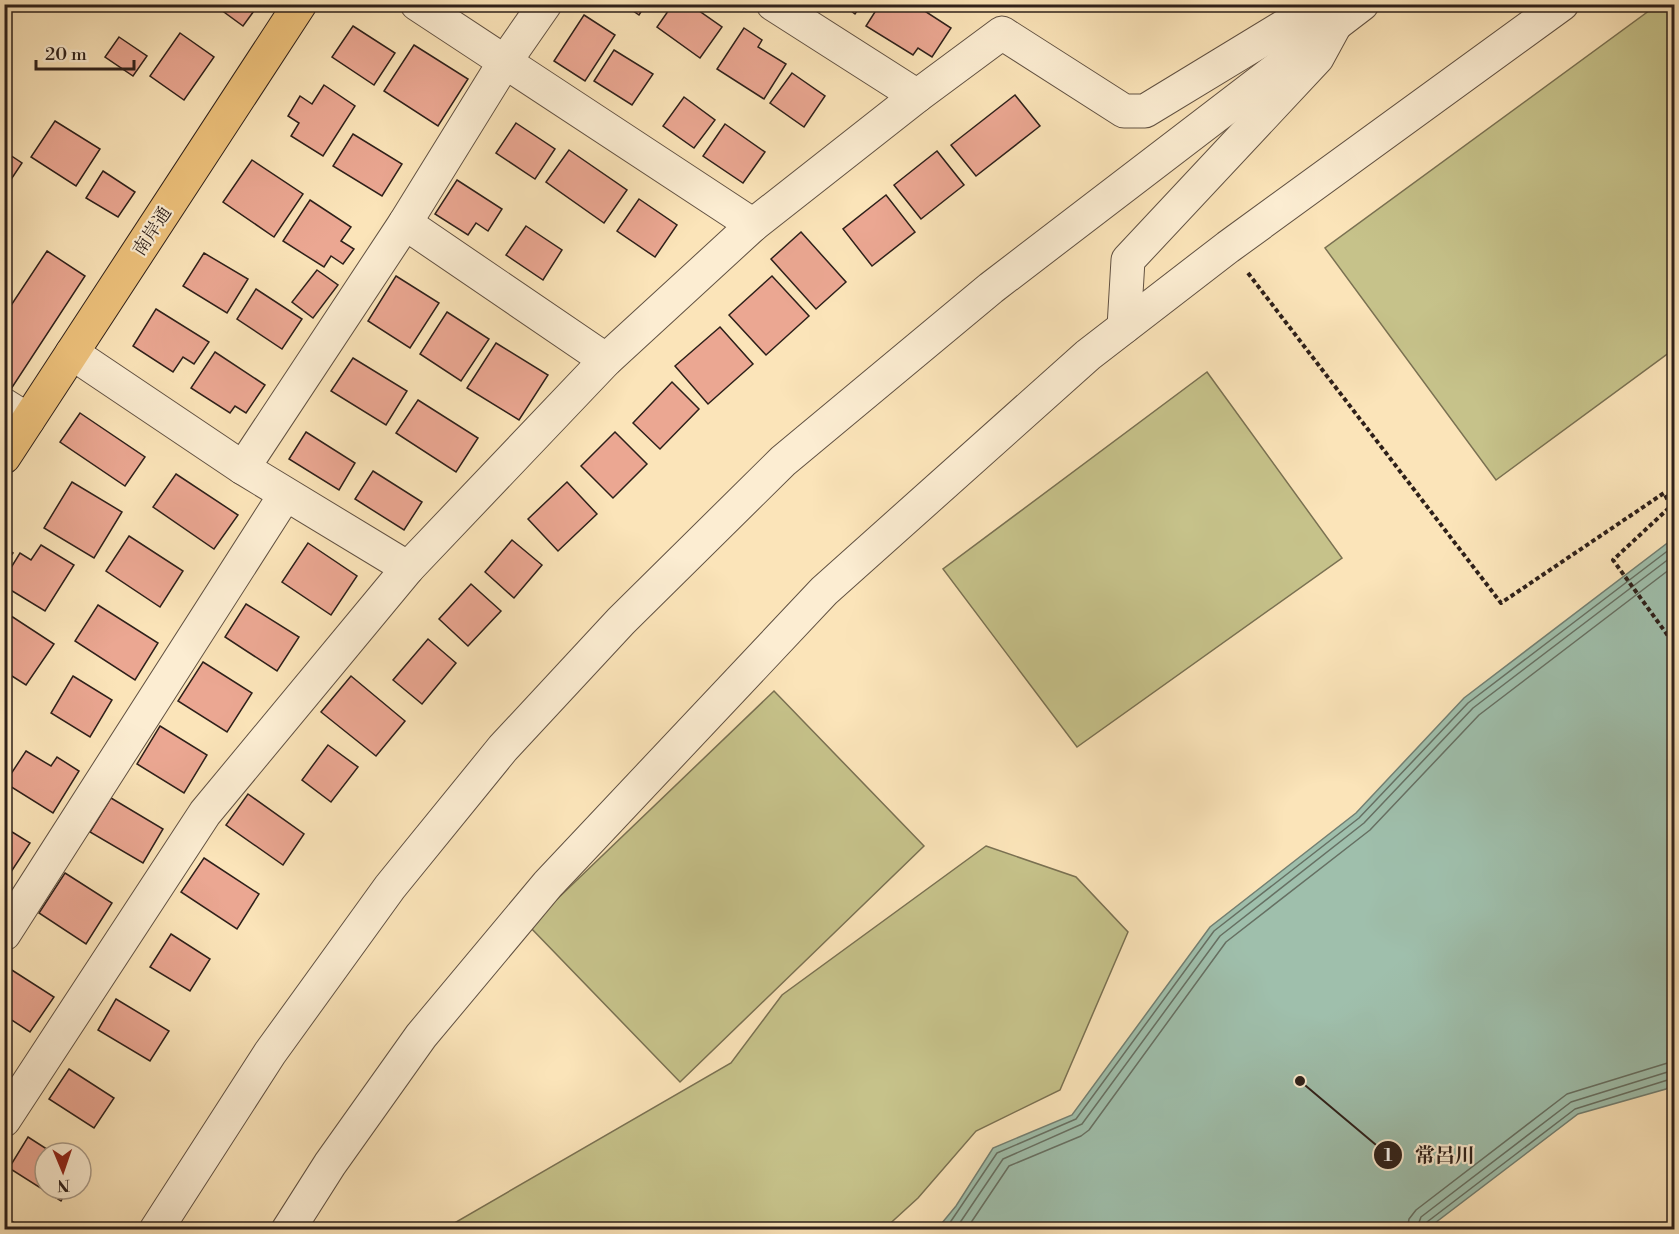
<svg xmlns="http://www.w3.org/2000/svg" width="1679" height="1234" font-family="'Libre Bodoni','Noto Serif JP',serif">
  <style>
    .green { fill: #c6c28a; stroke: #7a7152; stroke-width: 1.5 }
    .water { fill: #9fbfac; stroke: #727f72; stroke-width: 1.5 }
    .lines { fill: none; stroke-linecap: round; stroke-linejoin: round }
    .shore { stroke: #667063; stroke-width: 1.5 }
    .building { fill: #eba792; stroke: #2e201a; stroke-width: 1.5 }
    .minor-casing { stroke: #615142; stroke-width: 35 }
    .major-casing { stroke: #2e201a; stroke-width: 35 }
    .path { stroke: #2e201a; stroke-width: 4; stroke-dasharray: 4.5 3; stroke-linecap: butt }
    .minor { stroke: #fcedd2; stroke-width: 33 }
    .major { stroke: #eec27c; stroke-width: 33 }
    .labels { text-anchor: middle; stroke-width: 4.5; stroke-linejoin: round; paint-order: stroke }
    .street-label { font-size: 18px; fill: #2e201a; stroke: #fcedd2 }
    .leader { fill: none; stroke: #2e201a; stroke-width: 2 }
    .callout-dot { fill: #2e201a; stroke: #fcedd2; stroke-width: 2 }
    .mark-label { font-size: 18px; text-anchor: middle; font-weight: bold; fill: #fff }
    .callout-label { font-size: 20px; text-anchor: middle; font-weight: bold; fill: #2e201a; stroke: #fcedd2; stroke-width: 4.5; stroke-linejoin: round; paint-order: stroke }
  </style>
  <rect width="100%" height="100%" fill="#fbe4b9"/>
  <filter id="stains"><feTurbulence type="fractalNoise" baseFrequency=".00333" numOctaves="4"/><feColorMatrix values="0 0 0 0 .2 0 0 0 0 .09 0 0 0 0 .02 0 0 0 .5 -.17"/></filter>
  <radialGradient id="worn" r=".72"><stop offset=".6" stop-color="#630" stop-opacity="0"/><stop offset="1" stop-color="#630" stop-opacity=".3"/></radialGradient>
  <g class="green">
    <path d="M1657 5H1670L1674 10V349L1496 480 1325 248Z"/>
    <path d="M1207 372 1342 558 1077 747 943 569Z"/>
    <path d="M774 691 924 846 680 1082 529 926Z"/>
    <path d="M986 846 1076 877 1128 932 1060 1090 976 1131 918 1198 884 1229H444L731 1063 782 995Z"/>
  </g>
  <path class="water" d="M1674 538V1082L1666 1089 1578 1114 1427 1229H937L956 1206 993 1148 1072 1115 1210 927 1356 813 1464 698Z"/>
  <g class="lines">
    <g class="shore">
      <path d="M945 1230 997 1153 1076 1119 1214 931 1359 818 1468 703 1674 546"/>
      <path d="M955 1230 1003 1159 1082 1124 1220 936 1364 823 1473 708 1674 555"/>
      <path d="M966 1230 1009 1166 1081 1136 1089 1130 1226 942 1370 830 1479 715 1674 566"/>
      <path d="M1407 1230 1409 1219 1416 1210 1567 1094 1674 1061"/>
      <path d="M1416 1230 1421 1217 1571 1102 1674 1070"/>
      <path d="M1424 1230 1427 1222 1575 1109 1674 1078"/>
    </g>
  </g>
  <g class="building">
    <path d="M213 4H259L243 26Z"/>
    <path d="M623 4H646L639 15Z"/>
    <path d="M673 4H703L698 10 722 27 700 58 657 27Z"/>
    <path d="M842 4H862L855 14Z"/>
    <path d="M880 4H914L951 28 932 57 918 48 913 55 866 26Z"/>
    <path d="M584 15 615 35 585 81 554 61Z"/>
    <path d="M353 26 395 53 374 85 332 57Z"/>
    <path d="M744 28 762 40 758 47 786 64 764 99 717 69Z"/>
    <path d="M180 33 214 57 184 100 150 76Z"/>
    <path d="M119 37 147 56 133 76 105 57Z"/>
    <path d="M414 45 468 79 438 126 384 91Z"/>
    <path d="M614 50 653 74 632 105 594 81Z"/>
    <path d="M792 73 825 96 804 127 770 103Z"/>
    <path d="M324 85 355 106 323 156 291 136 299 123 288 116 300 96 312 104Z"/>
    <path d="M1015 95 1040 126 976 176 951 145Z"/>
    <path d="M684 97 715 120 694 148 663 126Z"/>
    <path d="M55 121 100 149 76 186 31 157Z"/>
    <path d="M516 123 555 149 535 179 496 153Z"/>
    <path d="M725 124 765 152 743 183 703 156Z"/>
    <path d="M353 134 402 164 382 196 333 166Z"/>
    <path d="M569 150 627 190 604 223 546 182Z"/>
    <path d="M4 151 22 163 4 190Z"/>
    <path d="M937 151 964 185 921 219 894 185Z"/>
    <path d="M252 160 303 194 274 237 223 202Z"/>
    <path d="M103 171 135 192 118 217 86 198Z"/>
    <path d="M457 180 502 209 488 231 476 223 468 235 435 214Z"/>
    <path d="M886 195 915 232 872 266 843 229Z"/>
    <path d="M639 199 677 225 655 257 617 231Z"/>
    <path d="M310 200 351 227 341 241 354 249 343 264 331 256 324 267 283 241Z"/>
    <path d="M526 226 562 250 543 280 506 255Z"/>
    <path d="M801 232 846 282 816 309 771 259Z"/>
    <path d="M47 251 85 276 11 389 4 385V316Z"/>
    <path d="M204 253 248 279 227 313 183 286Z"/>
    <path d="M317 270 338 285 313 318 292 302Z"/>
    <path d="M396 276 439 303 410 348 368 321Z"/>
    <path d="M772 276 809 316 766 355 729 315Z"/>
    <path d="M256 289 302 319 282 349 237 319Z"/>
    <path d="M156 309 209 342 194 364 183 357 173 372 133 346Z"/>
    <path d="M447 312 489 339 461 381 420 354Z"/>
    <path d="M720 327 753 364 708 404 675 366Z"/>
    <path d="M496 343 548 375 519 420 467 388Z"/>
    <path d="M215 352 265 385 246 413 235 406 230 413 191 388Z"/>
    <path d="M353 358 407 391 386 425 331 391Z"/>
    <path d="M672 382 699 409 660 449 633 423Z"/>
    <path d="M418 400 478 438 456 472 396 433Z"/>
    <path d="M80 413 145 457 125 486 60 442Z"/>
    <path d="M306 432 355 463 339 490 289 459Z"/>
    <path d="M615 432 647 464 613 498 581 466Z"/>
    <path d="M373 471 422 502 404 530 355 499Z"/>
    <path d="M176 474 238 515 214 549 153 507Z"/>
    <path d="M72 482 122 512 94 558 44 528Z"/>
    <path d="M567 482 597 514 558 551 528 519Z"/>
    <path d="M129 536 183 571 160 607 106 571Z"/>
    <path d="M512 540 542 565 514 598 485 572Z"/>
    <path d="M308 543 357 576 331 615 282 582Z"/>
    <path d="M41 545 74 565 45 611 4 586V579L20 553 31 560Z"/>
    <path d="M4 547 13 553 4 565Z"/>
    <path d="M471 584 501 611 468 646 439 619Z"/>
    <path d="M246 604 299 637 277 671 225 637Z"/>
    <path d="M98 605 158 643 135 680 75 641Z"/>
    <path d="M5 612 54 644 26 685 4 671Z"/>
    <path d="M428 639 456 663 422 704 393 680Z"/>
    <path d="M203 662 252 693 227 732 178 701Z"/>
    <path d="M73 676 112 700 90 737 51 713Z"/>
    <path d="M351 676 405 721 376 756 321 712Z"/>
    <path d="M160 726 207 755 184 793 137 764Z"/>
    <path d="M328 745 358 767 331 802 302 780Z"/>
    <path d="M26 751 51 766 57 757 79 771 53 813 5 783Z"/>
    <path d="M248 794 304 834 283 865 226 825Z"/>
    <path d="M111 798 163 829 143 863 90 832Z"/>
    <path d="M4 827 30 843 9 875 4 872Z"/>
    <path d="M204 858 259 894 237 929 181 892Z"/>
    <path d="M65 873 112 903 86 944 39 913Z"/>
    <path d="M171 934 210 959 190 991 150 967Z"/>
    <path d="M4 965 54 997 30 1032 4 1015Z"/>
    <path d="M116 999 169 1031 150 1061 98 1030Z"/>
    <path d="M69 1069 114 1098 94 1128 49 1099Z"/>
    <path d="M28 1137 53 1153H45V1189H68L61 1201 9 1168Z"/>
    <path d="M4 1216 25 1230H4Z"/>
  </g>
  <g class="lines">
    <defs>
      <g id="minor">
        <path d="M417 4 753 225"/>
        <path d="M917 96 1002 33 1124 111H1145L1303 15 1335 25 1317 58 1128 260 1124 327"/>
        <path d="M405 223 606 360"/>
        <path d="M72 353 243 468 408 568"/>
        <path d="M4 405 28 420"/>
        <path d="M243 468 405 223 504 63 545 4"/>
        <path d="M4 934 285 495"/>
        <path d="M4 1120 205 813 408 568 606 360 753 225 917 96 773 4"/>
        <path d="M156 1230 270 1053 390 887 503 748 621 621 783 461 991 288 1362 4"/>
        <path d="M288 1230 330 1164 421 1036 548 884 824 591 1088 355 1228 247 1562 4"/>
      </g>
      <path id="major" d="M4 457 300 4"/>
    </defs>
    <use href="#minor" class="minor-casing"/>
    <use href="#major" class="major-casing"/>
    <path class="path" d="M1248 273 1501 603 1664 493 1671 506 1613 560 1674 644"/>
    <use href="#minor" class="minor"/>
    <use href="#major" class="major"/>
  </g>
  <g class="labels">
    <g class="street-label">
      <text transform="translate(152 231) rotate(-57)" y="6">南岸通</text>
    </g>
  </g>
  <path class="leader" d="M1300 1081L1388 1155"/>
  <g class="callout-dot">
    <circle cx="1300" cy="1081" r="6"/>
    <circle cx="1388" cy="1155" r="15"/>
  </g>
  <g class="mark-label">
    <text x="1388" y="1161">1</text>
  </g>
  <g class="callout-label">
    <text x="1445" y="1162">常呂川</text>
  </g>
  <rect width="1679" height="1234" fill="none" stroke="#fbe4b9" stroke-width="24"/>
  <rect x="6" y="6" width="1667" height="1222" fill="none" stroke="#2e201a" stroke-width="3"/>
  <rect x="12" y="12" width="1655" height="1210" fill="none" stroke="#2e201a" stroke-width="1.5"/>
  <g transform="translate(63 1171) rotate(178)"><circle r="28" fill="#fcedd2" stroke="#aa9b88" stroke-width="1.5"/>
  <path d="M0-4.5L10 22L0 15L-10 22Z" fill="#8f2418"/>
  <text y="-9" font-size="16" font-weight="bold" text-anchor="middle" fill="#2e201a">N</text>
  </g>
  <path d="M36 60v9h98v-9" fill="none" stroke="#2e201a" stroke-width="3"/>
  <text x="45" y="60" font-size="18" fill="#2e201a" stroke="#fcedd2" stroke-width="4.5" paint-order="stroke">20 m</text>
  <rect width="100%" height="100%" filter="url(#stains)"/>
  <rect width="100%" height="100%" fill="url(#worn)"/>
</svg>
